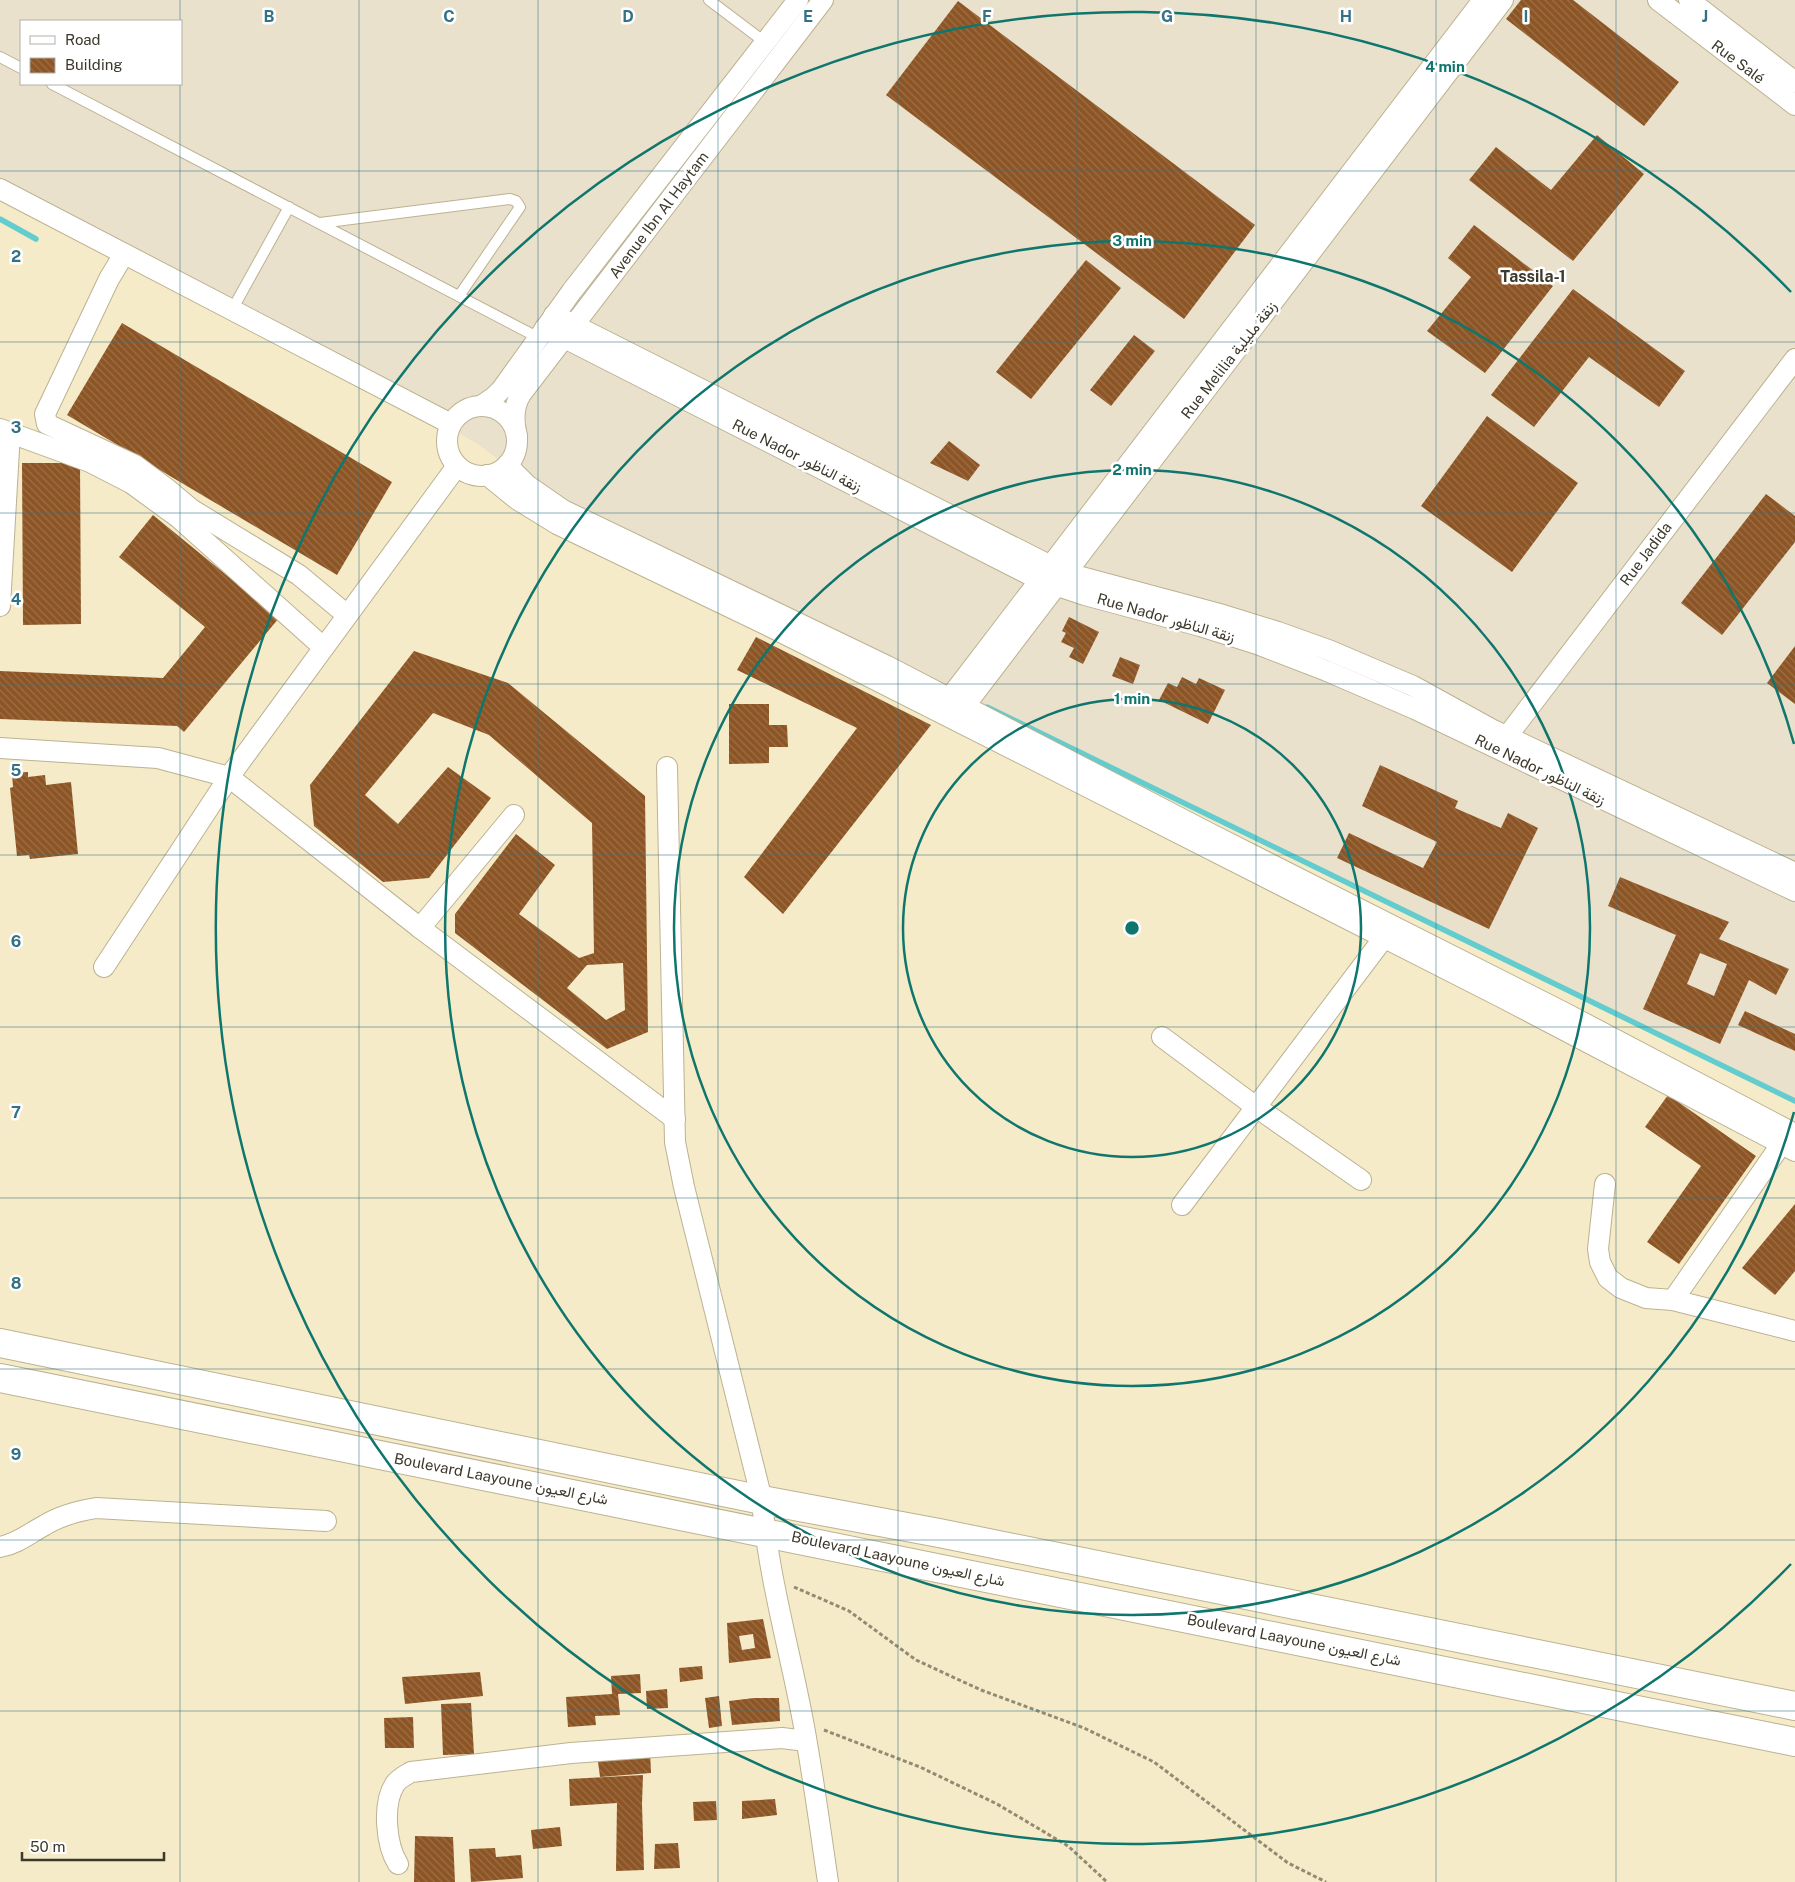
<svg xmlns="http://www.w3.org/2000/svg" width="1795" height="1882" font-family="'Public Sans',Vazirmatn,sans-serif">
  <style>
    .industrial { fill: #eae1cc; fill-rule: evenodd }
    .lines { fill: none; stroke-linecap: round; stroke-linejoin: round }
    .stream { stroke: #62ccce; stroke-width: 5.5 }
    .building { fill: url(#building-back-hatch); fill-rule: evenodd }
    .lane-casing { stroke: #bcb291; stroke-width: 12 }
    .street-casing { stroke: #bcb291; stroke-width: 22 }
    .secondary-casing { stroke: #bcb291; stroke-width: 30 }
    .path { stroke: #928b73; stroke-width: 3; stroke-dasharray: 4 2.5; stroke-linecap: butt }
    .lane { stroke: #fff; stroke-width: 10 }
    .street { stroke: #fff; stroke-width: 20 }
    .secondary { stroke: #fff; stroke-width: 28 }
    .grid { fill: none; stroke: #327286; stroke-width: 1; stroke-opacity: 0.55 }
    .ring { fill: none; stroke: #0f766e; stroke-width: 2.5 }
    .labels { text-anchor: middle; stroke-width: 5; stroke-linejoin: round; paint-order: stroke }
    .street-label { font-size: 15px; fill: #3c382a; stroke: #fff }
    .neighbourhood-label { font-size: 16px; font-weight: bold; fill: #3c382a; stroke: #fff }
    .grid-label { font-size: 16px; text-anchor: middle; font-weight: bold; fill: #327286; stroke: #fff; stroke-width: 5; stroke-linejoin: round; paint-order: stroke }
    .centre { fill: #0f766e; stroke: #fff; stroke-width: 2.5 }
    .ring-label { font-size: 15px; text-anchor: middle; font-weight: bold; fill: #0f766e; stroke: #fff; stroke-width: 5; stroke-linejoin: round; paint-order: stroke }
  </style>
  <defs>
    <pattern id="building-back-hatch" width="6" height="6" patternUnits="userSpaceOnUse" patternTransform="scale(1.25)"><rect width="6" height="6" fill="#8d5524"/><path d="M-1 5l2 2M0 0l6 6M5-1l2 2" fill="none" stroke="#9b704b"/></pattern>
  </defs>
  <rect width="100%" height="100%" fill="#f6ebc8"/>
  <path class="industrial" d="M0 0H1795V1101L1497 956 565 509 479 445 391 394 0 179ZM21 21H181V84H21Z"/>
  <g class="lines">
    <g class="stream">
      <path d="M0 219 36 239"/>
      <path d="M987 707 1795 1101"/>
    </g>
  </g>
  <g class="building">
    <path d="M1521 0H1573L1679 82 1644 126 1506 19Z"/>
    <path d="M958 1 1255 225 1184 319 886 95Z"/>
    <path d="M1597 135 1644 174 1573 261 1469 180 1496 147 1551 190Z"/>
    <path d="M1474 225 1553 286 1485 373 1427 331 1471 277 1448 258Z"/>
    <path d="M1086 260 1121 288 1031 399 996 372Z"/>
    <path d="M1573 289 1685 371 1659 407 1589 357 1534 427 1491 395Z"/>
    <path d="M122 323 392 482 337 575 67 415Z"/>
    <path d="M1134 335 1155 351 1111 406 1090 390Z"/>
    <path d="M1487 416 1578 483 1512 572 1421 506Z"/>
    <path d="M949 441 980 465 968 481 930 463Z"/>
    <path d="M22 463H80L81 624 23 625Z"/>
    <path d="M1766 494 1795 516V542L1722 635 1681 603Z"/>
    <path d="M153 515 279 618 184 732 177 726 0 719V671L163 678 205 627 119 557Z"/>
    <path d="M1069 617 1099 632 1083 664 1069 657 1074 648 1061 642 1066 633 1062 631Z"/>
    <path d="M756 637 931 725 783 914 744 877 857 728 737 670Z"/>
    <path d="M1795 646V704L1767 683Z"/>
    <path d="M414 651 508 683 645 796 648 1032 607 1049 455 933V914L516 834 555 865 519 914 579 958 594 953 592 823 489 735 433 713 365 795 398 824 448 767 491 798 429 878 383 882 314 826 310 785ZM623 963 625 1010 606 1020 567 988 587 965Z"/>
    <path d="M1120 657 1140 665 1133 684 1112 676Z"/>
    <path d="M1182 677 1196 684 1199 678 1225 690 1208 724 1159 700 1168 683 1177 687Z"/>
    <path d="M729 704H769V725H787L788 747H769V763L729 764Z"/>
    <path d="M1380 765 1458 801 1455 808 1501 828 1508 813 1538 828 1489 929 1337 858 1349 833 1423 868 1437 842 1362 806Z"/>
    <path d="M28 772V777L45 775 46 785 71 782 78 854 30 859 29 855 17 856 10 788 13 787 12 773Z"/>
    <path d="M1620 877 1729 922 1719 939 1789 969 1776 995 1749 980 1720 1044 1643 1009 1676 935 1608 906ZM1700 953 1727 964 1714 996 1687 984Z"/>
    <path d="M1745 1011 1795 1034V1051L1738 1025Z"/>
    <path d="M1668 1095 1756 1156 1679 1264 1647 1242 1701 1166 1645 1127Z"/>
    <path d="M1795 1204V1271L1775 1295 1742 1268Z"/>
    <path d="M763 1619 771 1658 729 1663 727 1623ZM753 1634 755 1648 742 1650 739 1636Z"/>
    <path d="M702 1666 703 1679 680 1682 679 1668Z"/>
    <path d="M480 1672 483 1696 405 1704 402 1677Z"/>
    <path d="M640 1674 641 1693 618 1694 620 1715 595 1716 596 1725 568 1727 566 1697 612 1694 611 1676Z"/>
    <path d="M667 1689 668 1708 647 1709 646 1691Z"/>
    <path d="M719 1696 722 1726 709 1728 705 1698Z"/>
    <path d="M754 1698H779L780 1721 732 1725 729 1701Z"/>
    <path d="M471 1703 474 1754 443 1755 441 1704Z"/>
    <path d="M413 1717 414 1748H385L384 1718Z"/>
    <path d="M650 1750 651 1773 600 1777 597 1754Z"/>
    <path d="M643 1775 642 1804 644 1870 616 1871 617 1803 570 1806 569 1779Z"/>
    <path d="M775 1799 777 1815 742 1819V1801Z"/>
    <path d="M716 1801 717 1820 694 1821 693 1802Z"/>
    <path d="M560 1827 562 1846 533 1849 531 1830Z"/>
    <path d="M415 1836 453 1837 455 1882H414Z"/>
    <path d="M678 1843 680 1868 654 1869 655 1844Z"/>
    <path d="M495 1848 496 1857 521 1855 523 1878 471 1882 469 1849Z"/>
  </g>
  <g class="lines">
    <defs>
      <g id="lane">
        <path d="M709 0 766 43"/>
        <path d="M0 57 21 68"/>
        <path d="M52 84 541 339"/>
        <path d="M320 223 510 199 516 201 520 207 459 296"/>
        <path d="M232 310 289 207"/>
      </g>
      <g id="street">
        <path d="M1658 0 1795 105"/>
        <path d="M1689 0 1795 82"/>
        <path d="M0 189 451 424"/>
        <path d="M124 254 109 279 45 414 47 424 135 465 166 488 191 509 299 575 347 615"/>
        <path d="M554 315 1051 566 1066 573 1223 615 1278 632 1331 651 1413 686 1491 729 1795 873"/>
        <path d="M545 328 1040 580 1085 595 1200 626 1257 644 1327 671 1415 709 1795 891"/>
        <path d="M481 406 494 397 502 389 572 291 798 0"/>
        <circle cx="482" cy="441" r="35"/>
        <path d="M0 429 90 462 131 483 179 518 323 647"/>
        <path d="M517 436C513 421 513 407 521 394L823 0"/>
        <path d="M507 465 527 485 563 510 887 666 1205 831 1563 1012 1795 1134"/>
        <path d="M487 475 518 500 557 524 767 625 1064 775 1503 998 1795 1151"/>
        <path d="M0 606 10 432"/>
        <path d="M942 708 1483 0"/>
        <path d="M957 716 1503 0"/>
        <path d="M1499 747 1795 359"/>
        <path d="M0 748 158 758 229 777 420 928 675 1119"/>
        <path d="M667 767 675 1142 684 1187 762 1500C768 1575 789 1647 803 1721 813 1774 820 1828 828 1882"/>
        <path d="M420 928 514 815"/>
        <path d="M104 967 229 777 457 466"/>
        <path d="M1162 1037 1256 1107 1361 1180"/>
        <path d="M1605 1184 1598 1249 1600 1262 1608 1278 1621 1288 1646 1298 1673 1300 1795 1331"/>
        <path d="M1182 1205 1392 927"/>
        <path d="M1673 1300 1789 1133"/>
        <path d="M0 1547C17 1544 30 1533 45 1525 61 1515 78 1511 96 1508L326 1521"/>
        <path d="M398 1864C386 1845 382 1804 395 1784 398 1779 406 1775 411 1772L571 1753 782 1738 806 1741"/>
      </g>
      <g id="secondary">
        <path d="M0 1343 762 1500 939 1533 1795 1706"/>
        <path d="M0 1378 1795 1742"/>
      </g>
    </defs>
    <use href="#lane" class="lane-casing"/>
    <use href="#street" class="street-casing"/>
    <use href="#secondary" class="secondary-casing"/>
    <g class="path">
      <path d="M794 1587 849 1611 916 1660 981 1690 1084 1728 1154 1762 1288 1863 1326 1882"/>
      <path d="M824 1730 920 1767 997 1804 1068 1846 1107 1882"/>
    </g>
    <use href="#lane" class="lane"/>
    <use href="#street" class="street"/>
    <use href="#secondary" class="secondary"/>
  </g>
  <path class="grid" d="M180 0V21M359 0V1882M538 0V1882M718 0V1882M898 0V1882M1077 0V1882M1256 0V1882M1436 0V1882M1616 0V1882M180 84V1882M0 171H1795M0 342H1795M0 513H1795M0 684H1795M0 855H1795M0 1027H1795M0 1198H1795M0 1369H1795M0 1540H1795M0 1711H1795"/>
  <g class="ring">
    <circle cx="1132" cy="928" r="229"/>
    <circle cx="1132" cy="928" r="458"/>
    <path d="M1794 1112A687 687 0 1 1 1794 744"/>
    <path d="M1791 1564A916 916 0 1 1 1791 292"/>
  </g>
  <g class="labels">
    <g class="street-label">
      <text transform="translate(1738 62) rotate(37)" y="5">Rue Salé</text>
      <text transform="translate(659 215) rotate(-53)" y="5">Avenue Ibn Al Haytam</text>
      <text transform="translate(1229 360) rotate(-52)" y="5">Rue Melilia زنقة مليلية</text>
      <text transform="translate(797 456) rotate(27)" y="5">Rue Nador زنقة الناظور</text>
      <text transform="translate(1646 554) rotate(-53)" y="5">Rue Jadida</text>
      <text transform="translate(1166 618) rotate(16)" y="5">Rue Nador زنقة الناظور</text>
      <text transform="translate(1540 770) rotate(26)" y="5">Rue Nador زنقة الناظور</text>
      <text transform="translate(501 1479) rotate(11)" y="5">Boulevard Laayoune شارع العيون</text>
      <text transform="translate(898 1559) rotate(12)" y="5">Boulevard Laayoune شارع العيون</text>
      <text transform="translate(1294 1640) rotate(11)" y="5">Boulevard Laayoune شارع العيون</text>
    </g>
    <g class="neighbourhood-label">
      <text x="1533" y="282">Tassila-1</text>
    </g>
  </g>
  <g class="grid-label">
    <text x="269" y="22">B</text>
    <text x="449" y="22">C</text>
    <text x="628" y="22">D</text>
    <text x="808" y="22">E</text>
    <text x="987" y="22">F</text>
    <text x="1167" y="22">G</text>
    <text x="1346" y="22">H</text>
    <text x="1526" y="22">I</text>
    <text x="1705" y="22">J</text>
    <text x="16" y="262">2</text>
    <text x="16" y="433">3</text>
    <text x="16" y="605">4</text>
    <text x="16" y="776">5</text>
    <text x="16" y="947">6</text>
    <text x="16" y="1118">7</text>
    <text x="16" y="1289">8</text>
    <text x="16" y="1460">9</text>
  </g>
  <circle cx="1132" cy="928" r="8" class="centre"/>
  <g class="ring-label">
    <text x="1445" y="72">4 min</text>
    <text x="1132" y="246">3 min</text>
    <text x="1132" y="475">2 min</text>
    <text x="1132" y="704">1 min</text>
  </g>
  <rect x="20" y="20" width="162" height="65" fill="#ffffff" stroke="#b1afaa"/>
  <rect x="30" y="36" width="25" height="8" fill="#ffffff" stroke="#b1afaa"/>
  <text x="65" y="45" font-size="15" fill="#3c382a">Road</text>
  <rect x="30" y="58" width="25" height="15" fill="url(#building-back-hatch)" stroke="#b1afaa"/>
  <text x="65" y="70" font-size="15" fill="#3c382a">Building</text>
  <path d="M22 1852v8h142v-8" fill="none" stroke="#3c382a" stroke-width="2.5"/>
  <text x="30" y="1852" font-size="15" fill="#3c382a" stroke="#ffffff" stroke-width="4" paint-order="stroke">50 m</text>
</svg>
